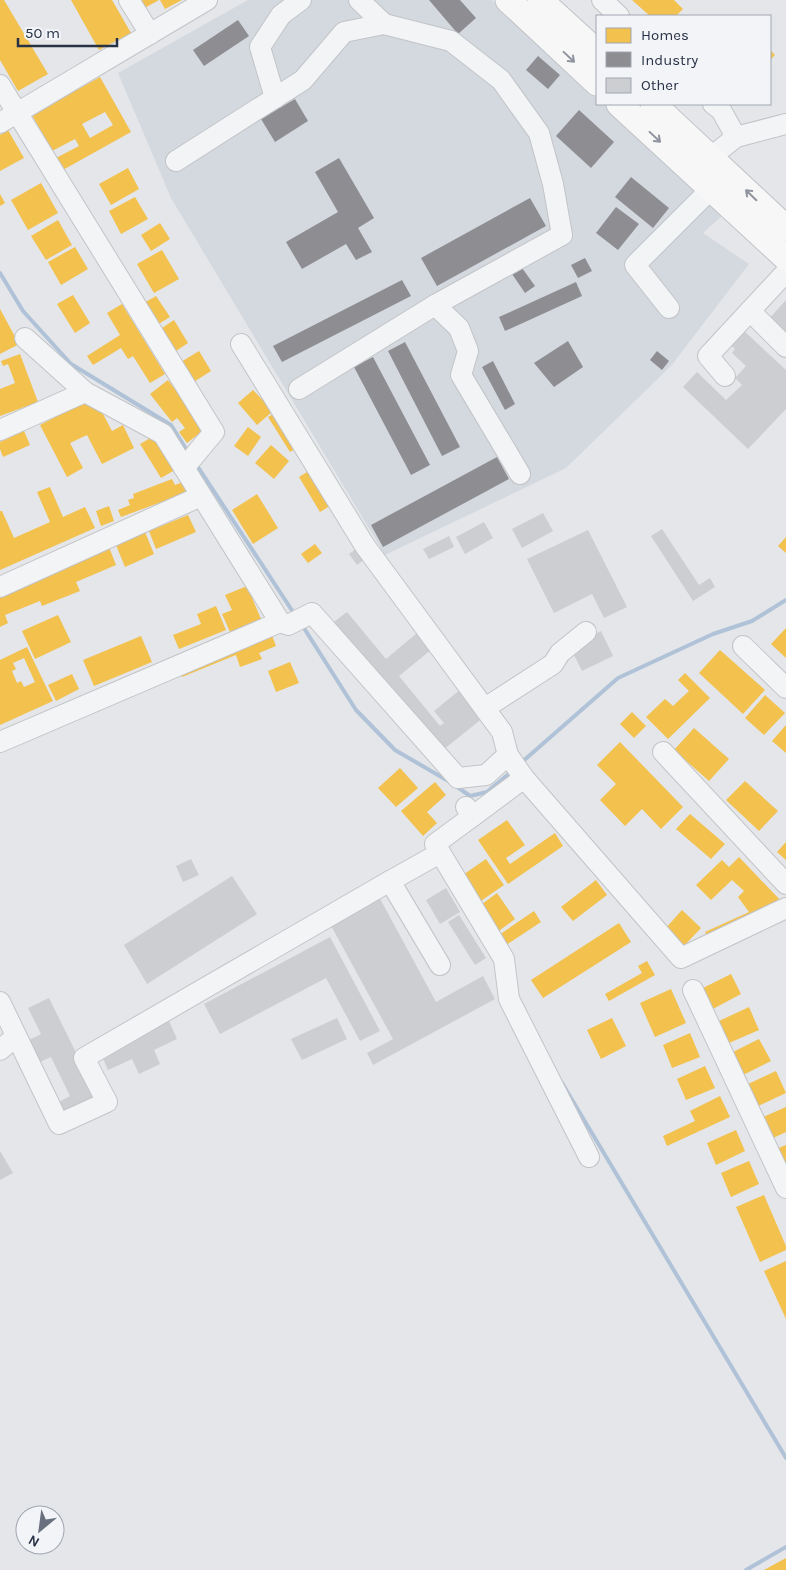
<svg xmlns="http://www.w3.org/2000/svg" width="786" height="1570" font-family="Karla,sans-serif">
  <style>
    .built { fill: #d4d9e0 }
    .homes { fill: #f2c14e; fill-rule: evenodd }
    .industry { fill: #8d8d92 }
    .lines { fill: none; stroke-linecap: round; stroke-linejoin: round }
    .stream { stroke: #b0c2d7; stroke-width: 4 }
    .building { fill: #ccced2 }
    .minor-casing { stroke: #c2c4c7; stroke-width: 22 }
    .major-casing { stroke: #c0c3c7; stroke-width: 27 }
    .minor { stroke: #f3f4f6; stroke-width: 20 }
    .major { stroke: #f7f7f7; stroke-width: 25 }
    .oneway { stroke: #90949e }
  </style>
  <rect width="100%" height="100%" fill="#e4e6e9"/>
  <path class="built" d="M248 0H492L597 97V104H605L724 214 703 233 749 264 671 366 566 468 385 555 171 198 118 73Z"/>
  <g class="homes">
    <path d="M0 0H4L48 74 18 91 0 60Z"/>
    <path d="M71 0H112L131 33 99 50Z"/>
    <path d="M135 0H159L141 10Z"/>
    <path d="M160 0H182L165 9Z"/>
    <path d="M632 0H674L683 9 676 16H650Z"/>
    <path d="M770 50 775 55 770 60Z"/>
    <path d="M100 77 131 132 61 171 54 159 79 146 75 139 52 151 32 115ZM105 112 113 125 90 138 82 124Z"/>
    <path d="M8 130 24 158 0 171V135Z"/>
    <path d="M128 168 139 189 111 205 99 184Z"/>
    <path d="M41 183 58 213 28 230 11 200Z"/>
    <path d="M0 194 5 203 0 206Z"/>
    <path d="M135 197 148 219 121 234 109 211Z"/>
    <path d="M58 220 72 245 46 260 31 236Z"/>
    <path d="M160 223 170 239 151 251 141 235Z"/>
    <path d="M75 247 88 269 61 285 48 262Z"/>
    <path d="M162 250 179 279 154 293 137 264Z"/>
    <path d="M73 295 90 323 75 333 57 304Z"/>
    <path d="M156 296 170 317 152 328 139 306Z"/>
    <path d="M122 304 165 374 150 383 133 356 128 359 121 348 93 365 87 356 120 335 107 313Z"/>
    <path d="M0 309 19 344 0 354Z"/>
    <path d="M174 320 188 343 170 355 156 332Z"/>
    <path d="M199 351 211 371 189 385 176 365Z"/>
    <path d="M20 354 38 402 0 416V389L15 383 8 364 3 366 1 361Z"/>
    <path d="M168 380 205 429 187 443 179 432 185 428 177 418 172 422 150 394Z"/>
    <path d="M253 390 273 411 257 425 238 403Z"/>
    <path d="M94 397 112 431 123 425 134 448 102 464 87 435 70 443 83 468 67 477 40 425Z"/>
    <path d="M277 412 298 447 290 452 268 417Z"/>
    <path d="M248 427 261 437 248 456 234 446Z"/>
    <path d="M24 431 30 445 3 457 0 449V442Z"/>
    <path d="M159 433 180 467 161 478 140 444Z"/>
    <path d="M271 445 289 461 274 479 255 463Z"/>
    <path d="M312 469 333 504 320 512 299 477Z"/>
    <path d="M172 479 175 485 188 480 191 491 121 517 118 510 130 505 128 500 134 498 133 494Z"/>
    <path d="M50 487 63 517 85 507 95 528 0 570V511H2L14 538 50 522 37 492Z"/>
    <path d="M257 494 278 528 253 544 232 510Z"/>
    <path d="M109 506 114 521 101 526 96 511Z"/>
    <path d="M188 515 196 532 156 549 149 531Z"/>
    <path d="M145 532 154 554 125 567 116 545Z"/>
    <path d="M786 537V553L778 546Z"/>
    <path d="M315 544 322 553 308 563 301 554Z"/>
    <path d="M109 547 116 565 76 582 80 591 42 606 40 601 5 615 8 623 0 627V592Z"/>
    <path d="M247 586 261 619 230 632 222 614 232 610 225 595Z"/>
    <path d="M216 606 226 630 179 649 173 635 201 624 197 614Z"/>
    <path d="M58 615 71 642 35 659 22 631Z"/>
    <path d="M786 628V658L771 644Z"/>
    <path d="M270 630 276 646 259 653 262 659 240 667 236 655 182 677 178 667Z"/>
    <path d="M141 636 152 662 94 686 83 660Z"/>
    <path d="M27 647 53 701 0 725V660ZM24 658 35 682 24 687 21 681 17 683 12 671 16 669 13 663Z"/>
    <path d="M720 650 765 690 743 714 699 673Z"/>
    <path d="M290 662 299 683 276 692 268 671Z"/>
    <path d="M685 673 710 698 668 739 646 717 665 699 673 706 689 691 678 680Z"/>
    <path d="M72 674 79 689 56 701 48 685Z"/>
    <path d="M765 695 785 713 764 735 745 718Z"/>
    <path d="M632 712 646 726 634 738 620 724Z"/>
    <path d="M786 725V753L772 741Z"/>
    <path d="M694 728 729 759 709 781 674 750Z"/>
    <path d="M620 742 683 807 661 829 642 809 625 826 600 800 616 784 597 765Z"/>
    <path d="M400 768 418 788 396 807 378 788Z"/>
    <path d="M745 781 778 811 759 831 726 800Z"/>
    <path d="M435 782 446 795 427 812 437 823 423 836 401 811Z"/>
    <path d="M690 814 725 844 711 859 676 829Z"/>
    <path d="M507 820 525 845 506 858 510 864 555 833 563 846 508 884 478 840Z"/>
    <path d="M786 842V860L777 852Z"/>
    <path d="M739 857 782 902 709 939 705 932 749 912 738 897 744 891 732 880 711 900 696 885 722 860 729 867Z"/>
    <path d="M486 859 504 885 478 903 460 877Z"/>
    <path d="M596 880 607 895 573 921 561 907Z"/>
    <path d="M497 893 515 919 496 933 478 907Z"/>
    <path d="M682 910 701 928 683 947 665 929Z"/>
    <path d="M534 911 541 922 506 945 499 935Z"/>
    <path d="M619 923 631 942 543 998 531 980Z"/>
    <path d="M647 961 655 975 609 1001 605 994 642 973 638 966Z"/>
    <path d="M731 974 741 994 711 1010 701 989Z"/>
    <path d="M671 989 686 1023 655 1037 640 1003Z"/>
    <path d="M749 1007 759 1030 729 1043 719 1021Z"/>
    <path d="M612 1018 626 1046 601 1059 587 1030Z"/>
    <path d="M690 1033 700 1057 672 1068 663 1045Z"/>
    <path d="M759 1039 771 1061 743 1075 731 1053Z"/>
    <path d="M705 1066 715 1088 686 1100 677 1079Z"/>
    <path d="M776 1071 786 1093 756 1107 746 1085Z"/>
    <path d="M720 1096 730 1117 667 1146 663 1136 695 1121 690 1111Z"/>
    <path d="M786 1107V1132L771 1139 761 1118Z"/>
    <path d="M736 1130 745 1151 716 1165 707 1143Z"/>
    <path d="M786 1145V1173L776 1149Z"/>
    <path d="M749 1161 759 1184 731 1197 721 1173Z"/>
    <path d="M764 1195 786 1246V1250L760 1262 736 1207Z"/>
    <path d="M786 1261V1319L764 1271Z"/>
    <path d="M786 1558V1570H764Z"/>
  </g>
  <g class="industry">
    <path d="M429 0H460L476 18 458 34Z"/>
    <path d="M238 20 249 36 204 66 193 50Z"/>
    <path d="M538 56 560 75 548 89 526 70Z"/>
    <path d="M295 99 308 121 275 142 261 119Z"/>
    <path d="M579 110 614 142 591 168 556 136Z"/>
    <path d="M339 158 374 218 358 228 372 252 356 260 346 244 302 269 286 242 338 212 315 172Z"/>
    <path d="M631 177 669 208 653 228 615 197Z"/>
    <path d="M530 198 546 226 437 286 421 258Z"/>
    <path d="M616 207 639 224 618 250 596 233Z"/>
    <path d="M585 258 592 271 578 278 571 265Z"/>
    <path d="M517 261 535 286 525 293 508 268Z"/>
    <path d="M402 280 411 296 282 362 273 346Z"/>
    <path d="M576 282 582 296 505 331 499 317Z"/>
    <path d="M568 341 583 367 554 387 534 363Z"/>
    <path d="M405 342 460 447 442 456 388 351Z"/>
    <path d="M657 351 669 361 662 370 650 360Z"/>
    <path d="M373 357 430 465 411 475 354 367Z"/>
    <path d="M493 361 515 404 505 410 482 367Z"/>
    <path d="M497 457 509 479 383 547 371 525Z"/>
  </g>
  <g class="lines">
    <g class="stream">
      <path d="M0 273 23 311 71 364 171 425 188 452"/>
      <path d="M196 464 295 615"/>
      <path d="M302 625 356 710 395 750 450 782"/>
      <path d="M522 762 618 678 713 634 752 621 786 600"/>
      <path d="M456 786 470 796 487 792 511 772"/>
      <path d="M562 1083 786 1458"/>
      <path d="M746 1570 786 1547"/>
    </g>
  </g>
  <g class="building">
    <path d="M786 300V336L768 320Z"/>
    <path d="M742 329 786 370V409L748 449 683 387 697 372 726 400 742 385 735 378 746 366 732 353 735 349 728 343Z"/>
    <path d="M543 513 553 531 522 548 512 529Z"/>
    <path d="M484 522 493 538 465 554 456 537Z"/>
    <path d="M662 529 699 585 710 578 715 587 693 601 651 536Z"/>
    <path d="M588 530 627 607 604 618 592 594 554 613 527 559Z"/>
    <path d="M449 536 454 547 429 559 423 549Z"/>
    <path d="M357 548 365 559 357 565 349 554Z"/>
    <path d="M347 612 386 659 423 628 437 645 399 676 440 726 444 723 434 711 461 689 484 717 438 754 331 624Z"/>
    <path d="M601 631 613 656 582 671 570 647Z"/>
    <path d="M191 859 199 875 183 882 176 866Z"/>
    <path d="M232 876 257 914 147 984 124 945Z"/>
    <path d="M446 888 460 912 440 924 426 900Z"/>
    <path d="M378 895 436 1002 483 976 495 999 373 1065 367 1053 393 1039 329 922Z"/>
    <path d="M459 915 486 958 475 965 448 922Z"/>
    <path d="M330 937 380 1031 360 1041 326 978 220 1034 204 1004Z"/>
    <path d="M49 998 99 1099 64 1117 57 1103 70 1096 51 1057 38 1063 27 1041 41 1034 28 1008Z"/>
    <path d="M337 1018 347 1039 302 1060 291 1039Z"/>
    <path d="M169 1021 177 1039 154 1050 160 1064 139 1074 132 1059 108 1070 101 1054Z"/>
    <path d="M0 1151 13 1173 0 1180Z"/>
  </g>
  <g class="lines">
    <defs>
      <g id="minor">
        <path d="M129 0 150 34"/>
        <path d="M359 0 384 24"/>
        <path d="M602 0 619 16"/>
        <path d="M0 85 214 432 184 468"/>
        <path d="M275 98 260 47 281 15 301 0"/>
        <path d="M713 104 721 110 736 137 786 124"/>
        <path d="M0 123 207 0"/>
        <path d="M711 157 736 137"/>
        <path d="M176 161 303 80 344 32 384 24 451 41 501 80 539 133 553 184 562 235 435 305"/>
        <path d="M669 308 635 265 711 189"/>
        <path d="M750 311 786 347"/>
        <path d="M25 338 85 392 163 434 280 622 288 625 312 613 458 778 486 775 508 755"/>
        <path d="M241 344 365 546 502 732 508 755 524 778"/>
        <path d="M725 376 708 356 786 272"/>
        <path d="M299 389 435 305 459 328 468 351 461 375 520 474"/>
        <path d="M0 430 85 392"/>
        <path d="M0 587 201 496"/>
        <path d="M743 646 786 688"/>
        <path d="M485 708 553 664 560 653 586 632"/>
        <path d="M0 742 280 622"/>
        <path d="M663 752 786 884"/>
        <path d="M466 807 473 816 524 778 681 958 786 908"/>
        <path d="M473 816 435 844 504 959 509 999 589 1157"/>
        <path d="M390 881 440 853"/>
        <path d="M693 990 786 1188"/>
        <path d="M0 1002 59 1124 107 1102 84 1058 390 881 440 965"/>
        <path d="M0 1050 16 1036"/>
      </g>
      <g id="major">
        <path d="M508 0 597 83"/>
        <path d="M540 0 597 52"/>
        <path d="M619 104 786 258"/>
        <path d="M653 104 786 228"/>
      </g>
    </defs>
    <use href="#minor" class="minor-casing"/>
    <use href="#major" class="major-casing"/>
    <use href="#minor" class="minor"/>
    <use href="#major" class="major"/>
  </g>
  <defs><path id="oneway-shaft" d="M-6 0H5M1.5-3L5.5 0L1.5 3" fill="none" stroke-width="1.6" stroke-linecap="round" stroke-linejoin="round" transform="scale(1.25)"/></defs>
  <g class="oneway">
    <use href="#oneway-shaft" transform="translate(569 57) rotate(43)"/>
    <use href="#oneway-shaft" transform="translate(655 137) rotate(43)"/>
    <use href="#oneway-shaft" transform="translate(751 195) rotate(-136)"/>
  </g>
  <rect x="596" y="15" width="175" height="90" fill="#f2f4f8" stroke="#a1a6b0"/>
  <rect x="606" y="28" width="25" height="15" fill="#f2c14e" stroke="#a1a6b0"/>
  <text x="641" y="40" font-size="15" fill="#283245">Homes</text>
  <rect x="606" y="52" width="25" height="15" fill="#8d8d92" stroke="#a1a6b0"/>
  <text x="641" y="65" font-size="15" fill="#283245">Industry</text>
  <rect x="606" y="78" width="25" height="15" fill="#ccced2" stroke="#a1a6b0"/>
  <text x="641" y="90" font-size="15" fill="#283245">Other</text>
  <g transform="translate(40 1530) rotate(209)"><circle r="24" fill="#f2f4f8" stroke="#a1a6b0"/>
  <path d="M0-4L9 19L0 12L-9 19Z" fill="#6a717e"/>
  <text y="-8" font-size="14" font-weight="bold" text-anchor="middle" fill="#283245">N</text>
  </g>
  <path d="M18 38v8h99v-8" fill="none" stroke="#283245" stroke-width="2.5"/>
  <text x="25" y="38" font-size="15" fill="#283245" stroke="#f2f4f8" stroke-width="4" paint-order="stroke">50 m</text>
</svg>
